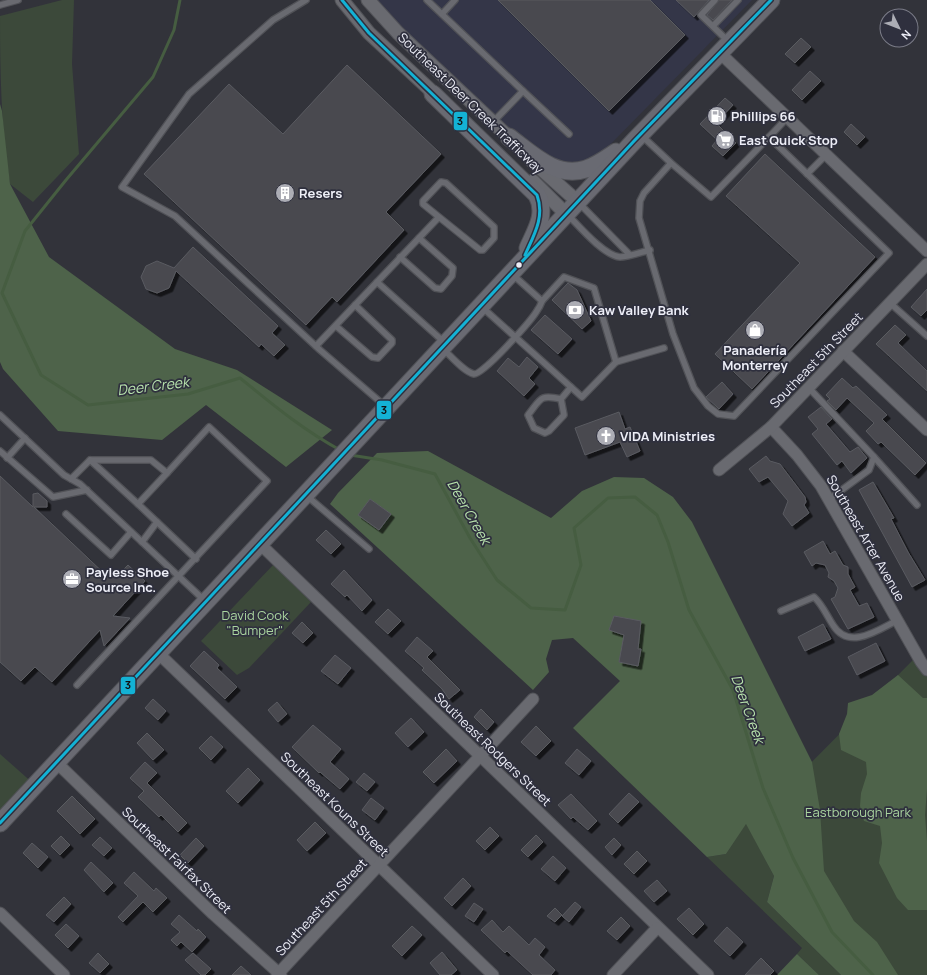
<svg xmlns="http://www.w3.org/2000/svg" width="927" height="975" font-family="Manrope,sans-serif">
  <style>
    .built { fill: #343648 }
    .green { fill: #3c493a }
    .forest { fill: #4e634a }
    .lines { fill: none; stroke-linecap: round; stroke-linejoin: round }
    .stream { stroke: #465d41; stroke-width: 3 }
    .building { fill: #48494f; stroke: #5a5b61; filter: url(#shadow) }
    .service-casing { stroke: #515257; stroke-width: 8 }
    .minor-casing { stroke: #515257; stroke-width: 13 }
    .tertiary-casing { stroke: #515257; stroke-width: 15 }
    .primary-casing { stroke: #515257; stroke-width: 19 }
    .service { stroke: #696a70; stroke-width: 5.5 }
    .minor { stroke: #696a70; stroke-width: 11 }
    .tertiary { stroke: #696a70; stroke-width: 13 }
    .primary { stroke: #696a72; stroke-width: 17 }
    .bus-1-casing { stroke: #2f303e; stroke-width: 6 }
    .bus-1 { stroke: #13b2d5; stroke-width: 3 }
    .bus-dot { fill: #edeef7; stroke: #2f303e; stroke-width: 1.5 }
    .labels { text-anchor: middle; stroke-width: 3.5; stroke-linejoin: round; paint-order: stroke }
    .street-label { font-size: 13px; fill: #edeef7; stroke: #2f303e }
    .poi-label { font-size: 13px; font-weight: bold; fill: #edeef7; stroke: #2f303e; text-anchor: start }
    .park-label { font-size: 13px; fill: #aad59f; stroke: #2f303e }
    .water-label { font-size: 14px; font-style: italic; fill: #b8e3ad; stroke: #2f303e }
    .line-badge { stroke: #2f303e; stroke-width: 1.5 }
    .pale-badge-label { font-size: 11px; text-anchor: middle; font-weight: bold; fill: #111 }
  </style>
  <defs>
    <filter id="shadow"><feDropShadow dx="3.5" dy="3.5" stdDeviation="0" flood-color="#0009"/></filter>
  </defs>
  <rect width="100%" height="100%" fill="#32333a"/>
  <path class="built" d="M376 0H752L601 154 590 161 563 166 519 138 402 28Z"/>
  <g class="green">
    <path d="M62 0H74L72 64 79 154 33 202 10 184C1 129 0 72 0 16Z"/>
    <path d="M274 564 311 602 249 668 237 675 201 641Z"/>
    <path d="M913 660 927 677V975H879L776 798Z"/>
    <path d="M0 754 35 785 0 822Z"/>
    <path d="M746 823 774 876 767 902 841 975H819L797 954 802 948 707 857 726 854Z"/>
  </g>
  <g class="forest">
    <path d="M0 104 2 111 10 184 49 257 175 349 237 370 332 430 286 467 206 405 162 440 58 431 3 369 0 362Z"/>
    <path d="M428 451 551 518 582 491 614 477 644 478 673 497 692 522 812 762 820 810 824 871 854 921 877 942 898 975H841L767 902 774 876 746 824 726 854 707 857 573 728 620 681 573 638 552 640 546 659 549 672 533 690 330 504 338 493 377 453Z"/>
    <path d="M898 675 923 698H927V789L925 815 927 841V910H908L897 898 879 863 882 843 880 826 864 821 860 806 861 793 867 774 866 762 841 750 839 734 847 714 848 703 872 695Z"/>
    <path d="M797 954 819 975H777Z"/>
  </g>
  <g class="lines">
    <g class="stream">
      <path d="M180 0 174 30 153 77 66 180 25 231 2 293 41 375 88 405 188 394 240 378C272 404 303 430 340 450"/>
      <path d="M350 455 382 460 435 474 470 538 497 580 531 608 565 610 581 565 574 528 608 498 635 497 657 515 668 542 689 610 733 690 763 788 793 858 832 932 873 975"/>
    </g>
  </g>
  <g class="building">
    <path d="M498 0H650L685 35 609 111Z"/>
    <path d="M676 0H709L694 17Z"/>
    <path d="M719 0H732L713 20 707 15Z"/>
    <path d="M801 38 811 47 795 63 785 54Z"/>
    <path d="M347 65 441 154 386 212 404 230 337 302 332 297 306 325 144 174 229 84 283 134Z"/>
    <path d="M810 71 821 81 802 100 792 90Z"/>
    <path d="M725 98 733 105 716 123 736 143 723 156 712 146 717 140 700 124Z"/>
    <path d="M851 124 865 137 857 145 844 132Z"/>
    <path d="M765 154 875 257 752 389 715 354 800 263 726 196Z"/>
    <path d="M193 247 278 326 272 333 285 345 274 356 261 344 259 347 176 271 169 288 157 293 146 289 141 277 146 266 157 261 174 268Z"/>
    <path d="M568 283 577 290 591 321 582 329 552 300Z"/>
    <path d="M927 289V310L921 316 911 307Z"/>
    <path d="M545 315 572 339 558 354 531 330Z"/>
    <path d="M895 325 906 335 898 343 927 371V391L876 344Z"/>
    <path d="M527 357 538 367 529 378 535 384 524 396 497 371 508 358 519 367Z"/>
    <path d="M842 378 853 388 856 386 887 415 882 419 926 463 915 475 881 442 878 444 866 431 874 423 847 398 836 410 827 401 830 399 826 395Z"/>
    <path d="M722 382 733 394 719 409 706 397Z"/>
    <path d="M821 407 832 419 826 424 850 452 858 447 867 458 851 473 842 461 837 465 812 434 818 429 808 417Z"/>
    <path d="M619 412 625 429 630 427 640 451 627 457 620 442 585 455 575 428Z"/>
    <path d="M766 456 770 461 780 464 805 497 806 502 804 505 809 513 792 526 783 514 788 501 768 477 759 482 749 469Z"/>
    <path d="M0 476 33 507V494L38 493 47 501V507H34L109 578 114 573 117 576 128 565 145 581 113 616 130 618 104 646 100 630 52 682 35 667 21 681 0 662Z"/>
    <path d="M873 482 894 518 891 519 908 552 925 580 912 587 859 490Z"/>
    <path d="M370 499 391 514 379 530 358 515Z"/>
    <path d="M326 530 341 544 331 554 316 540Z"/>
    <path d="M823 541 830 554 835 551 843 565 848 567V574L855 587 850 590 859 606 867 603 874 617 848 629 831 599 835 597 838 588 834 581 828 577 829 573 825 565 816 563 812 566 804 552Z"/>
    <path d="M344 570 372 600 362 611 347 595 345 597 331 584Z"/>
    <path d="M388 609 401 621 388 634 375 622Z"/>
    <path d="M614 616 641 621 638 649H641L638 666 619 662 624 635 609 630Z"/>
    <path d="M302 622 313 633 303 643 292 633Z"/>
    <path d="M823 624 831 639 805 651 798 637Z"/>
    <path d="M417 637 433 651 427 657 460 690 449 699 442 689 422 670 424 668 405 651Z"/>
    <path d="M876 643 885 661 857 675 848 657Z"/>
    <path d="M204 651 219 665 217 668 237 687 225 699 190 666Z"/>
    <path d="M335 655 351 668 338 684 321 671Z"/>
    <path d="M153 699 166 711 158 720 145 708Z"/>
    <path d="M277 702 287 714 278 722 268 710Z"/>
    <path d="M481 709 494 722 487 730 474 717Z"/>
    <path d="M411 718 424 732 408 747 395 733Z"/>
    <path d="M313 725 341 749 330 762 349 779 340 789 320 772 319 773 292 747Z"/>
    <path d="M536 726 551 741 536 756 521 742Z"/>
    <path d="M147 733 164 750 153 760 137 743Z"/>
    <path d="M211 736 223 747 211 760 199 748Z"/>
    <path d="M446 749 457 761 434 783 423 772Z"/>
    <path d="M577 749 591 761 579 775 565 763Z"/>
    <path d="M145 762 157 773 147 783 187 823 178 832 161 815 159 817 138 797 144 791 130 778Z"/>
    <path d="M248 768 260 780 238 803 226 791Z"/>
    <path d="M364 773 375 782 367 791 356 782Z"/>
    <path d="M629 793 639 802 618 823 609 814Z"/>
    <path d="M571 794 597 821 588 830 573 817 571 819 558 805Z"/>
    <path d="M72 796 95 819 80 834 57 811Z"/>
    <path d="M371 798 384 808 375 820 362 810Z"/>
    <path d="M315 822 326 833 307 851 297 840Z"/>
    <path d="M490 827 499 836 485 850 476 841Z"/>
    <path d="M536 835 543 842 528 857 521 850Z"/>
    <path d="M61 836 70 845 60 855 51 846Z"/>
    <path d="M100 837 112 848 104 856 92 845Z"/>
    <path d="M196 838 204 846 188 863 180 855Z"/>
    <path d="M614 838 621 845 612 855 605 847Z"/>
    <path d="M32 843 48 857 38 868 23 853Z"/>
    <path d="M637 851 647 861 634 874 624 864Z"/>
    <path d="M553 856 566 868 555 881 541 869Z"/>
    <path d="M91 862 113 883 104 892 84 870Z"/>
    <path d="M134 872 154 891 156 888 167 898 153 912 143 902 123 922 118 917 138 896 124 883Z"/>
    <path d="M463 878 471 886 452 906 444 898Z"/>
    <path d="M657 880 667 891 654 902 644 891Z"/>
    <path d="M64 897 71 904 54 922 46 915Z"/>
    <path d="M575 902 581 907 569 922 562 916Z"/>
    <path d="M474 903 483 909 474 922 465 916Z"/>
    <path d="M555 908 562 915 555 922 547 916Z"/>
    <path d="M689 908 704 924 693 935 677 919Z"/>
    <path d="M179 915 197 931 198 929 206 937 192 952 181 942 177 946 171 940 180 932 171 924Z"/>
    <path d="M621 917 630 926 617 940 607 931Z"/>
    <path d="M492 920 503 932 509 926 529 945 535 938 545 947 539 955 555 970 551 975H533L507 951 505 953 481 930Z"/>
    <path d="M66 924 79 936 68 948 55 935Z"/>
    <path d="M412 926 422 935 402 956 392 946Z"/>
    <path d="M727 927 743 942 730 956 714 941Z"/>
    <path d="M442 952 457 970 451 975H440L430 963Z"/>
    <path d="M98 953 109 964 100 973 89 963Z"/>
    <path d="M193 953 211 969 205 975H201L185 960Z"/>
    <path d="M761 958 774 971 770 975H745Z"/>
    <path d="M241 966 251 975H232Z"/>
  </g>
  <g class="lines">
    <defs>
      <g id="service">
        <path d="M306 0 273 20 189 94 122 187 175 216 320 350 385 406"/>
        <path d="M427 0 523 91 493 122"/>
        <path d="M715 0 701 15 728 41"/>
        <path d="M0 5 18 0"/>
        <path d="M442 14 455 0"/>
        <path d="M713 26 738 0"/>
        <path d="M523 91 569 134"/>
        <path d="M642 136 671 163 644 193 640 201 639 218 673 334 694 388 708 406 718 414 734 416 889 253 769 137 711 197 671 163"/>
        <path d="M769 137 787 118"/>
        <path d="M807 174 826 155"/>
        <path d="M579 203 629 254"/>
        <path d="M567 214C578 225 604 256 620 257 628 257 642 252 650 250"/>
        <path d="M400 257 435 288 441 289 452 276 453 268 419 238"/>
        <path d="M512 274 542 301 564 277 594 288 616 362"/>
        <path d="M377 282 444 342"/>
        <path d="M890 303 927 336"/>
        <path d="M483 308 582 397 616 362 664 348"/>
        <path d="M336 326 372 357 378 358 392 343V340L355 305"/>
        <path d="M316 346 439 217 423 204V201L441 182 446 183 494 227V238L483 250H480L439 217"/>
        <path d="M443 349C451 356 464 372 474 374 483 375 533 319 538 309 540 307 541 303 542 301"/>
        <path d="M809 388 874 457 869 470 828 500"/>
        <path d="M561 399 564 415 549 431 545 433 534 428 528 415C541 399 539 394 561 399L571 387"/>
        <path d="M0 415 64 475 80 484 204 600"/>
        <path d="M0 451 53 497 87 490"/>
        <path d="M874 457 917 505"/>
        <path d="M7 458 25 438"/>
        <path d="M90 460 138 504"/>
        <path d="M71 479 90 460H151L167 473 209 427 267 481 77 685"/>
        <path d="M307 496 369 549"/>
        <path d="M66 514 111 555 131 532"/>
        <path d="M157 522 196 559"/>
        <path d="M142 542 157 522 138 504 167 473"/>
        <path d="M781 611 814 597C822 604 827 616 833 625 849 651 878 630 898 620"/>
      </g>
      <g id="minor">
        <path d="M720 53 927 251"/>
        <path d="M843 351 927 430"/>
        <path d="M771 427 797 455 821 486 921 662 927 670"/>
        <path d="M719 470 771 427 927 264"/>
        <path d="M260 544 708 975"/>
        <path d="M158 653 493 975"/>
        <path d="M56 762 213 914 281 975"/>
        <path d="M0 913 64 975"/>
        <path d="M277 975 533 699"/>
        <path d="M613 975 657 928"/>
      </g>
      <g id="tertiary">
        <path d="M342 0 369 33 440 99"/>
        <path d="M368 0 398 33 515 143"/>
        <path d="M531 160 578 202"/>
        <path d="M533 181 566 214"/>
      </g>
      <g id="primary">
        <path d="M433 94 537 195C547 214 536 230 528 248"/>
        <path d="M509 137C532 154 556 179 586 169 596 166 607 158 616 152"/>
        <path d="M0 823 635 140 771 0"/>
      </g>
    </defs>
    <use href="#service" class="service-casing"/>
    <use href="#minor" class="minor-casing"/>
    <use href="#tertiary" class="tertiary-casing"/>
    <use href="#primary" class="primary-casing"/>
    <use href="#service" class="service"/>
    <use href="#minor" class="minor"/>
    <use href="#tertiary" class="tertiary"/>
    <use href="#primary" class="primary"/>
    <defs>
      <g id="bus-1">
        <path d="M342 0 369 33 537 195C545 217 534 235 525 255"/>
        <path d="M0 823 635 140 771 0"/>
      </g>
    </defs>
    <use href="#bus-1" class="bus-1-casing"/>
    <use href="#bus-1" class="bus-1"/>
  </g>
  <defs>
    <symbol id="fuel-disc" viewBox="-11 -11 22 22"><circle r="9.5" fill="#acadb5" stroke="#2f303e"/><path d="M-5.5-6h7V0h2V4h1.3V-2.5L3-4.5l.8-.8L6-3V5H2.5V1h-1V6h-7ZM-4.2-4.7v3.2H.2V-4.7Z" fill="#fff"/></symbol>
    <symbol id="supermarket-disc" viewBox="-11 -11 22 22"><circle r="9.5" fill="#acadb5" stroke="#2f303e"/><path d="M-6-5.5h2.5l.6 2H6L4.5 2H-2.5L-4.4-4H-6ZM-1.5 3.2a1.3 1.3 0 1 0 .1 0ZM3 3.2a1.3 1.3 0 1 0 .1 0Z" fill="#fff"/></symbol>
    <symbol id="building-disc" viewBox="-11 -11 22 22"><circle r="9.5" fill="#acadb5" stroke="#2f303e"/><path d="M-4-6H4V6H1V3H-1V6H-4ZM-2.5-4.3h1.7v1.8h-1.7ZM.8-4.3h1.7v1.8H.8ZM-2.5-1h1.7V.8h-1.7ZM.8-1h1.7V.8H.8Z" fill="#fff"/></symbol>
    <symbol id="bank-disc" viewBox="-11 -11 22 22"><circle r="9.5" fill="#acadb5" stroke="#2f303e"/><path d="M-6-4H6V4H-6ZM0-2.3a2.3 2.3 0 1 0 0 4.6a2.3 2.3 0 1 0 0-4.6Z" fill="#fff"/></symbol>
    <symbol id="shop-disc" viewBox="-11 -11 22 22"><circle r="9.5" fill="#acadb5" stroke="#2f303e"/><path d="M-5-2.5h2.3a2.7 3.5 0 0 1 5.4 0H5L5.5 6h-11ZM-1.5-2.5h3a1.5 2.3 0 0 0-3 0Z" fill="#fff"/></symbol>
    <symbol id="church-disc" viewBox="-11 -11 22 22"><circle r="9.5" fill="#acadb5" stroke="#2f303e"/><path d="M-1.2-6h2.4v3.5h3.3v2.4h-3.3V6h-2.4V-.1h-3.3v-2.4h3.3Z" fill="#fff"/></symbol>
    <symbol id="office-disc" viewBox="-11 -11 22 22"><circle r="9.5" fill="#acadb5" stroke="#2f303e"/><path d="M-6-3h4V-5.5h4V-3h4V5H-6ZM-1-4.5V-3h2v-1.5ZM-6 0V1H6V0Z" fill="#fff"/></symbol>
  </defs>
  <g fill-rule="evenodd">
    <use href="#fuel-disc" x="706" y="105" width="22" height="22"/>
    <use href="#supermarket-disc" x="714" y="129" width="22" height="22"/>
    <use href="#building-disc" x="274" y="182" width="22" height="22"/>
    <use href="#bank-disc" x="564" y="299" width="22" height="22"/>
    <use href="#shop-disc" x="744" y="319" width="22" height="22"/>
    <use href="#church-disc" x="595" y="425" width="22" height="22"/>
    <use href="#office-disc" x="61" y="568" width="22" height="22"/>
  </g>
  <circle class="bus-dot" cx="519" cy="265" r="3.5"/>
  <g class="labels">
    <g class="street-label">
      <text transform="translate(471 103) rotate(44)" y="5">Southeast Deer Creek Trafficway</text>
      <text transform="translate(816 360) rotate(-46)" y="5">Southeast 5th Street</text>
      <text transform="translate(866 538) rotate(60)" y="5">Southeast Arter Avenue</text>
      <text transform="translate(493 749) rotate(44)" y="5">Southeast Rodgers Street</text>
      <text transform="translate(335 804) rotate(44)" y="5">Southeast Kouns Street</text>
      <text transform="translate(177 860) rotate(44)" y="5">Southeast Fairfax Street</text>
      <text transform="translate(321 907) rotate(-47)" y="5">Southeast 5th Street</text>
    </g>
    <g class="poi-label">
      <text x="731" y="121">Phillips 66</text>
      <text x="739" y="145">East Quick Stop</text>
      <text x="299" y="198">Resers</text>
      <text x="589" y="315">Kaw Valley Bank</text>
      <text x="755" y="355" text-anchor="middle">Panadería<tspan x="755" dy="15">Monterrey</tspan></text>
      <text x="620" y="441">VIDA Ministries</text>
      <text x="86" y="577">Payless Shoe<tspan x="86" dy="15">Source Inc.</tspan></text>
    </g>
    <g class="park-label">
      <text x="255" y="620">David Cook<tspan x="255" dy="15">"Bumper"</tspan></text>
      <text x="858" y="817">Eastborough Park</text>
    </g>
    <g class="water-label">
      <text transform="translate(153 386) rotate(-7)" y="5">Deer Creek</text>
      <text transform="translate(469 512) rotate(60)" y="5">Deer Creek</text>
      <text transform="translate(748 709) rotate(70)" y="5">Deer Creek</text>
    </g>
  </g>
  <g class="line-badge">
    <rect x="453" y="111" width="15" height="20" rx="4" fill="#13b2d5"/>
    <rect x="376" y="400" width="16" height="20" rx="4" fill="#13b2d5"/>
    <rect x="120" y="676" width="16" height="19" rx="4" fill="#13b2d5"/>
  </g>
  <g class="pale-badge-label">
    <text x="460" y="125">3</text>
    <text x="384" y="414">3</text>
    <text x="128" y="689">3</text>
  </g>
  <g transform="translate(899 28) rotate(133)"><circle r="19" fill="#2f303e" stroke="#7b7c88"/>
  <path d="M0-3L7 15L0 10L-7 15Z" fill="#acadb5"/>
  <text y="-6" font-size="11" font-weight="bold" text-anchor="middle" fill="#edeef7">N</text>
  </g>
</svg>
